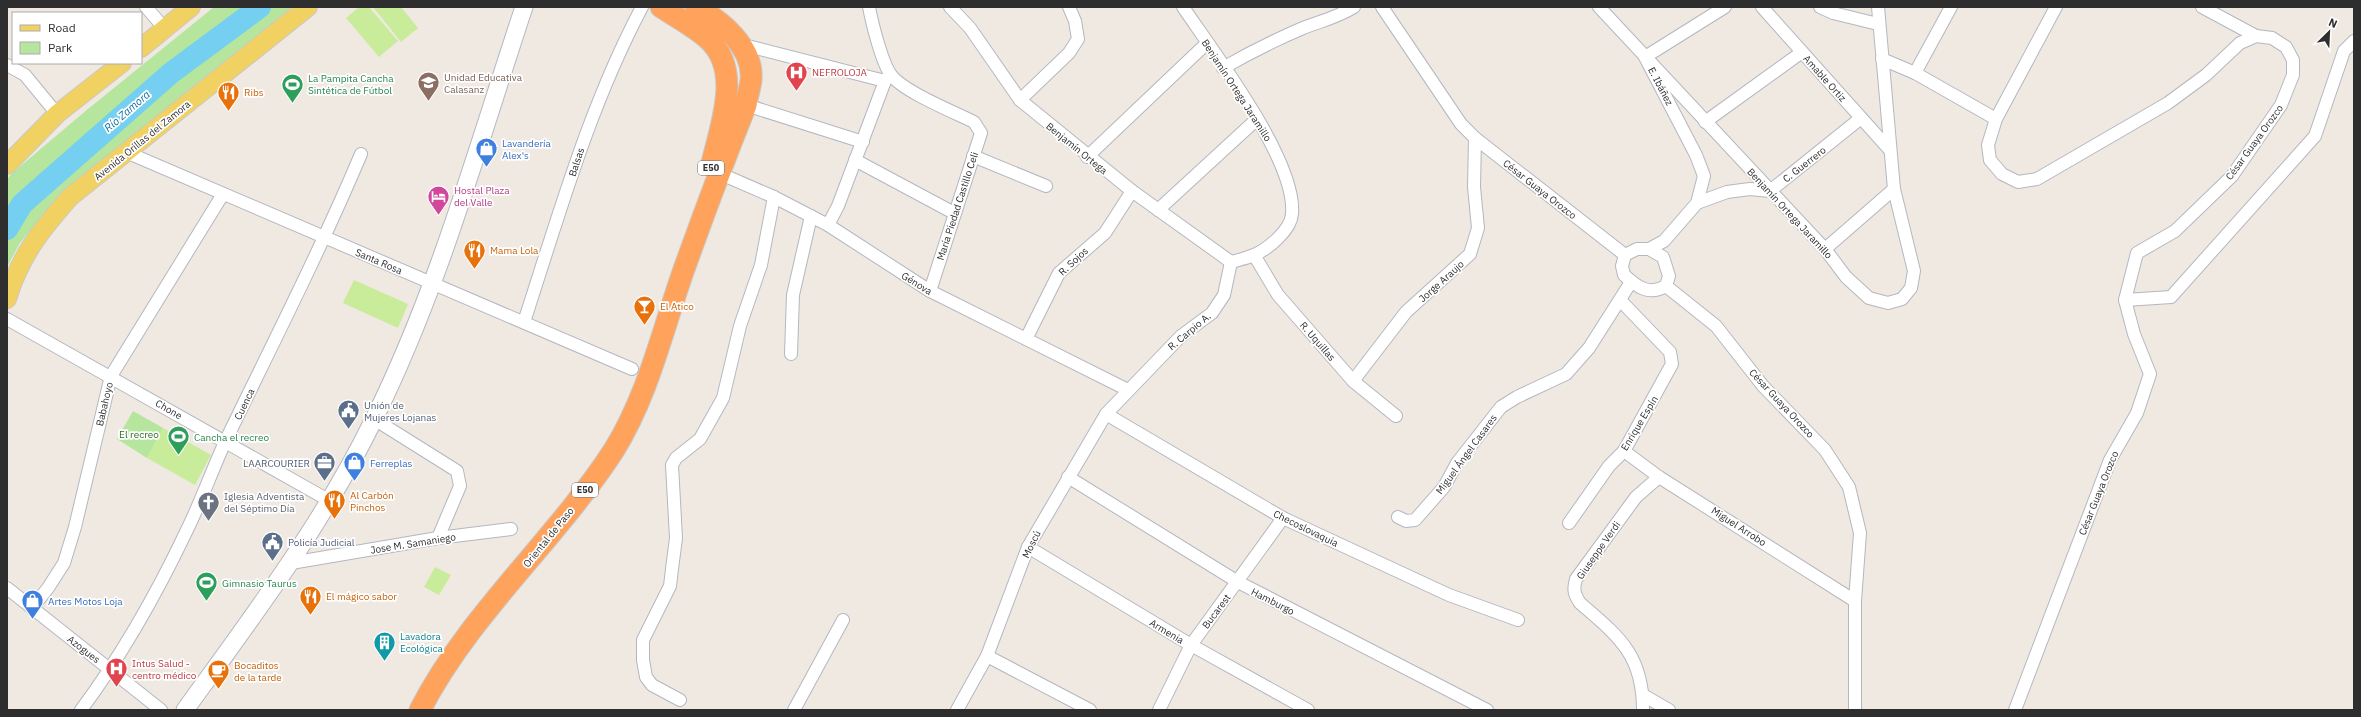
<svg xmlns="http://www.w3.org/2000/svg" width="2361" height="717" font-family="'IBM Plex Sans',sans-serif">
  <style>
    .green { fill: #b6e59e }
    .pitch { fill: #c9ec9a }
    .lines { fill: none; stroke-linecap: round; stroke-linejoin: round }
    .river { stroke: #75cff0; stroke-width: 22 }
    .street-casing { stroke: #b4b7c1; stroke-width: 14 }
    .secondary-casing { stroke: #b4b7c1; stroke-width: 19 }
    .primary-casing { stroke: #c9c9c9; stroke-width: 20 }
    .highway-casing { stroke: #c9c9c9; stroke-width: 23 }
    .street { stroke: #fff; stroke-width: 12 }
    .secondary { stroke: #fff; stroke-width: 17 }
    .primary { stroke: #f2d163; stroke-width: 18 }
    .highway { stroke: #ffa35c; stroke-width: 21 }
    .labels { text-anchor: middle; stroke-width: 3.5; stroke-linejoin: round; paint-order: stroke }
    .shield { fill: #fff; stroke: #6d6d6d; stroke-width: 1 }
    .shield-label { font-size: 9px; font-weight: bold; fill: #2e2e2e }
    .health-label { font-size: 10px; fill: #be3a42; stroke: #fff; text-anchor: start }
    .education-label { font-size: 10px; fill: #785e54; stroke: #fff; text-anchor: start }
    .leisure-label { font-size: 10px; fill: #27864d; stroke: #fff; text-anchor: start }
    .street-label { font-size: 10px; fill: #2e2e2e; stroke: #fff }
    .food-label { font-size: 10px; fill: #c56008; stroke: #fff; text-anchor: start }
    .shop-label { font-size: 10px; fill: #366cbe; stroke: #fff; text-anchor: start }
    .hotel-label { font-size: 10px; fill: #b23c85; stroke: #fff; text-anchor: start }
    .service-label { font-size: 10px; fill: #4e5e75; stroke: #fff; text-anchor: start }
    .park-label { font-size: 10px; fill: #2c6e1b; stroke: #fff }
    .worship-label { font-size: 10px; fill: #5b616d; stroke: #fff; text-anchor: start }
    .culture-label { font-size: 10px; fill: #0d838f; stroke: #fff; text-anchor: start }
    .water-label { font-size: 11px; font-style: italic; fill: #0d6fa3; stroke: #fff }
  </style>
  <rect width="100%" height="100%" fill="#efe9e1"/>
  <g class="green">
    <path d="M214 7H292L48 209 20 243 7 267V180L11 174 88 109Z"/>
    <path d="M133 411 163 428 147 458 117 439Z"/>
  </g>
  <g class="pitch">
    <path d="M359 7H369L398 41 379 57 346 18Z"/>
    <path d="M373 7H401L418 28 401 42Z"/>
    <path d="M354 280 408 304 398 328 343 303Z"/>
    <path d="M163 428 211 455 195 485 147 458Z"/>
    <path d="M435 567 451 575 439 595 424 587Z"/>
  </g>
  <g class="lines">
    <path class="river" d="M7 229 22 204 171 73 260 7"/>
    <defs>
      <g id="street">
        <path d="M146 7 165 29"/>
        <path d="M869 7C872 23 882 63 891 75 904 92 954 112 974 122L981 133 930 291"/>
        <path d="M950 7 970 28 1020 100 1132 191 1231 262"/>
        <path d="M1183 7C1214 53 1297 161 1292 214 1291 230 1268 249 1254 255 1247 258 1238 260 1231 262"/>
        <path d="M1382 7 1461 124 1475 138 1625 255"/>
        <path d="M1599 7 1825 249 1846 277 1869 298 1888 303 1902 299 1911 288 1914 271 1894 189 1878 7"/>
        <path d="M1762 7 1889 149"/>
        <path d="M1820 7 1833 13 1878 24"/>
        <path d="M2202 7 2256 36"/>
        <path d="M740 44 885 81"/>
        <path d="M1882 59 1915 73 1996 119"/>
        <path d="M7 65 25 75 57 114"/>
        <path d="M1223 68C1249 53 1275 40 1303 28 1321 21 1336 18 1354 7"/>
        <path d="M1915 73 1951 7"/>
        <path d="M1020 100 1069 53 1078 39 1075 21 1069 7"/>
        <path d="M746 105 863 142"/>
        <path d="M1705 122 1802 52"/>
        <path d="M126 152 632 369"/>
        <path d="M973 156 1046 186"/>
        <path d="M1087 157 1207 43"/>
        <path d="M855 160 954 213"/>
        <path d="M714 171 774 197 828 225 930 291 1128 390"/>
        <path d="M1697 203 1704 176 1696 155 1645 57 1725 7"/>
        <path d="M1158 210 1257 119"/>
        <path d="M828 225 838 206 885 81 890 74"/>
        <path d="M1637 249H1649L1663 257 1669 276 1666 286C1649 296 1637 287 1624 275L1622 266 1625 255Z"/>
        <path d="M1649 249 1664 241 1697 203 1727 192 1750 189 1770 191 1861 118"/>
        <path d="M1825 249 1894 189"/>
        <path d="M1254 255 1278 295 1353 381 1396 416"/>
        <path d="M1666 286 1716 326 1763 386 1825 450 1849 487 1860 533 1855 601V710"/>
        <path d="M2125 300 2171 297 2315 136 2344 51 2354 41"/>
        <path d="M7 319 330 501"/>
        <path d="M524 322C559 215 589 107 642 7"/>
        <path d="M1026 339 1059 273 1105 233 1132 191"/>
        <path d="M791 354 793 295 811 216"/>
        <path d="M1353 381 1406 312 1470 254 1478 228 1474 187 1475 138"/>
        <path d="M1106 414 1283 518 1449 595 1518 620"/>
        <path d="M374 419 457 471 460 486 438 538"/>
        <path d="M1624 451 1659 477 1855 601"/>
        <path d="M1068 477 1238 582 1487 710"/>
        <path d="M1398 517 1406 521 1415 520 1444 487 1457 463 1501 407 1517 397 1566 374 1589 348 1631 282"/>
        <path d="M1569 523 1609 466 1624 451 1672 364 1670 352 1621 301"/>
        <path d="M1028 547 1191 645 1308 710"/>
        <path d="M291 563 438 538 511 529"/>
        <path d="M7 588 161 710"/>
        <path d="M32 608 48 588 64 563 75 527 111 376 223 194"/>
        <path d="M987 656 1090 710"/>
        <path d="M1643 695 1669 710"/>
        <path d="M680 700 652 685 646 677 643 660V640L670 586 672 569 676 538 672 465 676 458 700 439 723 398 740 326 761 265 774 197"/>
        <path d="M81 710C122 655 156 595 186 532 201 502 212 470 226 440 272 345 320 251 361 154"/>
        <path d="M794 710 843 620"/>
        <path d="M957 710 987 656 1028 547 1106 414 1181 336 1212 313 1224 295 1231 262"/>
        <path d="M1159 710 1191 645 1283 518"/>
        <path d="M1643 710C1643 654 1618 636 1580 603 1574 594 1573 589 1576 579L1636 497 1659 477"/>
        <path d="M2015 710 2110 460 2137 413 2150 374 2134 334 2125 300 2137 253 2175 231 2232 176 2281 105 2293 75V60L2286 47 2272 38 2256 36 2240 43 2206 75 2168 103 2037 179 2018 182 2002 174 1990 160 1988 145 1996 119 2056 7"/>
      </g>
      <path id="secondary" d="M185 710C253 616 323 524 374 419 439 288 478 145 524 7"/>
      <g id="primary">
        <path d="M141 48 191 7"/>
        <path d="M7 165 57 114 122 63"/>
        <path d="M7 299C20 256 41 230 70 197L308 7"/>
      </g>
      <g id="highway">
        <path d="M661 7C676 17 693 26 707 38 743 69 721 124 712 163"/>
        <path d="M420 710C470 613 555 541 614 450 648 395 662 332 683 272 703 216 724 160 746 105 747 97 750 89 751 80 754 48 722 21 696 7"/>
      </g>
    </defs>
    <use href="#street" class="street-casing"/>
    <use href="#secondary" class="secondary-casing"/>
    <use href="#primary" class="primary-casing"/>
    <use href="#highway" class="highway-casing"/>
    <use href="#street" class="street"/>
    <use href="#secondary" class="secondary"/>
    <use href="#primary" class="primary"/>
    <use href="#highway" class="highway"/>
  </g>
  <defs>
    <symbol id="hospital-pin" viewBox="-11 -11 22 30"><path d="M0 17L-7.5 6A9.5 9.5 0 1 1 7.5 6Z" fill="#e0444e" stroke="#fff"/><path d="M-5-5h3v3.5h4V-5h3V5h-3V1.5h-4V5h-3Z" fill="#fff"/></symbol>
    <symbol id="university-pin" viewBox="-11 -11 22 30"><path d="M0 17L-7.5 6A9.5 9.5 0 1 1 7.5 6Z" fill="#8d6e63" stroke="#fff"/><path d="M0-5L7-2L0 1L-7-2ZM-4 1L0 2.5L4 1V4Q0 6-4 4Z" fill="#fff"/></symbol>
    <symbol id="stadium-pin" viewBox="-11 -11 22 30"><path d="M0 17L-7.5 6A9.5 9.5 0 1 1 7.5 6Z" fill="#2e9e5b" stroke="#fff"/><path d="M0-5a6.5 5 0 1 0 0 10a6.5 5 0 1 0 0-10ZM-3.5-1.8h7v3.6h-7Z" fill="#fff"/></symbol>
    <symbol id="restaurant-pin" viewBox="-11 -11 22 30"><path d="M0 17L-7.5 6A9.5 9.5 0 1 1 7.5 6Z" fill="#e8710a" stroke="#fff"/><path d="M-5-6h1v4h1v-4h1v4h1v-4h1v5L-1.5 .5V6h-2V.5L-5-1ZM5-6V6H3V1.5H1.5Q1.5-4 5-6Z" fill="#fff"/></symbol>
    <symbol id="shop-pin" viewBox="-11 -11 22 30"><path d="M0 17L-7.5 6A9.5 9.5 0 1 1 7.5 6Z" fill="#3f7fe0" stroke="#fff"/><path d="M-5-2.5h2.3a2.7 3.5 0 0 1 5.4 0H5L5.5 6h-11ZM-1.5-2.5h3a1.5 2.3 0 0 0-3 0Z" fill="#fff"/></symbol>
    <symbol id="hotel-pin" viewBox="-11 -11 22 30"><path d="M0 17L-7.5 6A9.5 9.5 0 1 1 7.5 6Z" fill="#d1479c" stroke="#fff"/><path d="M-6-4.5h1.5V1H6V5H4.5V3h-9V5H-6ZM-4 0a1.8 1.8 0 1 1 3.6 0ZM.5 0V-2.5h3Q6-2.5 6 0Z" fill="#fff"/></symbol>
    <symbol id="bar-pin" viewBox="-11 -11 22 30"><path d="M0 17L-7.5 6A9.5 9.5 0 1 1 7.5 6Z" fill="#e8710a" stroke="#fff"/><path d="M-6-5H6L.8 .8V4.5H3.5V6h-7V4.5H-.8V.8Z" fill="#fff"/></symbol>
    <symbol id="civic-pin" viewBox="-11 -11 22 30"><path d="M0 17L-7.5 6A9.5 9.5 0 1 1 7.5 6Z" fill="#5c6f8a" stroke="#fff"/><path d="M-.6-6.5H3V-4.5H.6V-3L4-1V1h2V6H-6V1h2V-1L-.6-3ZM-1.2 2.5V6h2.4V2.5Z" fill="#fff"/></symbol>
    <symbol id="office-pin" viewBox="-11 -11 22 30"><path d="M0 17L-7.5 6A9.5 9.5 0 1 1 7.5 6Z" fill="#5c6f8a" stroke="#fff"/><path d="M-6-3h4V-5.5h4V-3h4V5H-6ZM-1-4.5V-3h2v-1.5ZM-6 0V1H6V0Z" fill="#fff"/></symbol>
    <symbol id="church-pin" viewBox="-11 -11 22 30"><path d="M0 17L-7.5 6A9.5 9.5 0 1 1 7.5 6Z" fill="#6b7280" stroke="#fff"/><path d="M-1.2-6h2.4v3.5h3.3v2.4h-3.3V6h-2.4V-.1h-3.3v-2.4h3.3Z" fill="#fff"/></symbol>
    <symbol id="building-pin" viewBox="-11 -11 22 30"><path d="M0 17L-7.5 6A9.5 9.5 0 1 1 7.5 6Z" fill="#0f9aa8" stroke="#fff"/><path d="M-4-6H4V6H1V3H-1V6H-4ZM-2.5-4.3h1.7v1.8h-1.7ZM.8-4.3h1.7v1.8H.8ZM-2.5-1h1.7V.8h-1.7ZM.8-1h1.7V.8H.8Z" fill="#fff"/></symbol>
    <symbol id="cafe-pin" viewBox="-11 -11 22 30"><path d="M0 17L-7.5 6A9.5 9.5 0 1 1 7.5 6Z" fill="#e8710a" stroke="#fff"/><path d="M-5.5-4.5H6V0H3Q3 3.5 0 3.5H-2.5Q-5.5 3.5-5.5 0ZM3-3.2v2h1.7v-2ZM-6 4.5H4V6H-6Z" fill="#fff"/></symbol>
  </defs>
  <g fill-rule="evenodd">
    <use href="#hospital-pin" x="784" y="60" width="25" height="34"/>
    <use href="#university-pin" x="416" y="70" width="25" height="34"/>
    <use href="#stadium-pin" x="280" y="72" width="25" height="34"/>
    <use href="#restaurant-pin" x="216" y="80" width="25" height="34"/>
    <use href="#shop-pin" x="474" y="136" width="25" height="34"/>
    <use href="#hotel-pin" x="426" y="184" width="25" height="34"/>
    <use href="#restaurant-pin" x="462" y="238" width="25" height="34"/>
    <use href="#bar-pin" x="632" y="294" width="25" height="34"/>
    <use href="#civic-pin" x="336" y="398" width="25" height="34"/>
    <use href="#stadium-pin" x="166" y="424" width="25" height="34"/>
    <use href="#office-pin" x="312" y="450" width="25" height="34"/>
    <use href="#shop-pin" x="342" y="450" width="25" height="34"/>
    <use href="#restaurant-pin" x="322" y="488" width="25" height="34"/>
    <use href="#church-pin" x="196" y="490" width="25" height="34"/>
    <use href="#civic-pin" x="260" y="530" width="25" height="34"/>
    <use href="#stadium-pin" x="194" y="570" width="25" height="34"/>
    <use href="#restaurant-pin" x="298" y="584" width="25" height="34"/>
    <use href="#shop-pin" x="20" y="588" width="25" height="34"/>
    <use href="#building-pin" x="372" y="630" width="25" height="34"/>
    <use href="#hospital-pin" x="104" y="656" width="25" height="34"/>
    <use href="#cafe-pin" x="206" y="658" width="25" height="34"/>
  </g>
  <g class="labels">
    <g class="shield">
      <rect x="698" y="161" width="26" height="14" rx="3"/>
      <rect x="572" y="483" width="26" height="14" rx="3"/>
    </g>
    <g class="shield-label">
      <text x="711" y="171">E50</text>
      <text x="585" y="493">E50</text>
    </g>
    <g class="health-label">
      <text x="812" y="76">NEFROLOJA</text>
      <text x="132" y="667">Intus Salud -<tspan x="132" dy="12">centro médico</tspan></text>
    </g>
    <g class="education-label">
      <text x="444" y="81">Unidad Educativa<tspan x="444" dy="12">Calasanz</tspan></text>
    </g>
    <g class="leisure-label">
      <text x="308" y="82">La Pampita Cancha<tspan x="308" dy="12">Sintética de Fútbol</tspan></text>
      <text x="194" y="441">Cancha el recreo</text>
      <text x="222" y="587">Gimnasio Taurus</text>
    </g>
    <g class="street-label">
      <text transform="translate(1825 78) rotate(48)" y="4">Amable Ortiz</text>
      <text transform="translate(1661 86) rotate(62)" y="4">E. Ibáñez</text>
      <text transform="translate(1237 90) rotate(57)" y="4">Benjamín Ortega Jaramillo</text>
      <text transform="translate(142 140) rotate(-39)" y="4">Avenida Orillas del Zamora</text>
      <text transform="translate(2254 142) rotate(-54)" y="4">César Guaya Orozco</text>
      <text transform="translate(1077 148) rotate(39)" y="4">Benjamín Ortega</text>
      <text transform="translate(576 162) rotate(-72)" y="4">Balsas</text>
      <text transform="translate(1804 164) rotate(-38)" y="4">C. Guerrero</text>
      <text transform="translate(1540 189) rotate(38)" y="4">César Guaya Orozco</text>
      <text transform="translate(957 206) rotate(-72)" y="4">María Piedad Castillo Celi</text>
      <text transform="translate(1790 213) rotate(47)" y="4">Benjamín Ortega Jaramillo</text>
      <text transform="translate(379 261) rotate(23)" y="4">Santa Rosa</text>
      <text transform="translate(1073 261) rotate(-43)" y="4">R. Sojos</text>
      <text transform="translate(1441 281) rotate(-42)" y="4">Jorge Araujo</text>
      <text transform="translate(917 283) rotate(32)" y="4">Génova</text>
      <text transform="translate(1189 331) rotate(-40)" y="4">R. Carpio A.</text>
      <text transform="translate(1318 341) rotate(49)" y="4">R. Uquillas</text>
      <text transform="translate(1782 403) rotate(47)" y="4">César Guaya Orozco</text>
      <text transform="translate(104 404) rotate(-77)" y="4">Babahoyo</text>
      <text transform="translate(244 404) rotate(-64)" y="4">Cuenca</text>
      <text transform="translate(169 409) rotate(30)" y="4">Chone</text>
      <text transform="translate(1639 423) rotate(-59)" y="4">Enrique Espín</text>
      <text transform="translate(1466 454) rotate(-54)" y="4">Miguel Ángel Casares</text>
      <text transform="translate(2098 493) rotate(-68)" y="4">César Guaya Orozco</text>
      <text transform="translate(1739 526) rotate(33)" y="4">Miguel Arrobo</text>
      <text transform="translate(1306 528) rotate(26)" y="4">Checoslovaquia</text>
      <text transform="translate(548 537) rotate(-51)" y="4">Oriental de Paso</text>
      <text transform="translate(413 543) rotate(-9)" y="4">Jose M. Samaniego</text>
      <text transform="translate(1031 544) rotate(-64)" y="4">Moscú</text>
      <text transform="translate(1598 550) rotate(-55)" y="4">Giuseppe Verdi</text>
      <text transform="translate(1273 601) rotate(27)" y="4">Hamburgo</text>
      <text transform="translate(1216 611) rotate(-53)" y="4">Bucarest</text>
      <text transform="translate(1167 631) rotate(31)" y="4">Armenia</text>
      <text transform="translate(84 649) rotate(38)" y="4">Azogues</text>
    </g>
    <g class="food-label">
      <text x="244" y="96">Ribs</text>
      <text x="490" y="254">Mama Lola</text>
      <text x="660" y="310">El Atico</text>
      <text x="350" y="499">Al Carbón<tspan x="350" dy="12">Pinchos</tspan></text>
      <text x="326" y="600">El mágico sabor</text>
      <text x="234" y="669">Bocaditos<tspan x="234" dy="12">de la tarde</tspan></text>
    </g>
    <g class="shop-label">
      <text x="502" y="147">Lavandería<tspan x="502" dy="12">Alex's</tspan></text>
      <text x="370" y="467">Ferreplas</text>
      <text x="48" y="605">Artes Motos Loja</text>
    </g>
    <g class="hotel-label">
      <text x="454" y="194">Hostal Plaza<tspan x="454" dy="12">del Valle</tspan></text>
    </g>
    <g class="service-label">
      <text x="364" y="409">Unión de<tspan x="364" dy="12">Mujeres Lojanas</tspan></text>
      <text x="310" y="467" text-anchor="end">LAARCOURIER</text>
      <text x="288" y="546">Policía Judicial</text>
    </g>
    <g class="park-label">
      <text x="139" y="438">El recreo</text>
    </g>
    <g class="worship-label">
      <text x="224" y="500">Iglesia Adventista<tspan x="224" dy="12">del Séptimo Día</tspan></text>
    </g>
    <g class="culture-label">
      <text x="400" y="640">Lavadora<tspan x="400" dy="12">Ecológica</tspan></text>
    </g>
    <g class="water-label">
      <text transform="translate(127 111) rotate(-41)" y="4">Río Zamora</text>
    </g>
  </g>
  <rect width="2361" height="717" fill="none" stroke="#2e2e2e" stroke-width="16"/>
  <rect x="12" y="12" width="130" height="52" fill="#ffffff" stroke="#ababab"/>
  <rect x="20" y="25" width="20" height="6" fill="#f2d163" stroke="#ababab"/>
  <text x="48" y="32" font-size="12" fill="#2e2e2e">Road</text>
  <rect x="20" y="42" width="20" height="12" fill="#b6e59e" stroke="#ababab"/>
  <text x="48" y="52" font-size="12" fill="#2e2e2e">Park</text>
  <g transform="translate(2329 32) rotate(24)" stroke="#ffffff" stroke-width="3" paint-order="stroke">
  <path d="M0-3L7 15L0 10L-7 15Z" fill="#2e2e2e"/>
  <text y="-6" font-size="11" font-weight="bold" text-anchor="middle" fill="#2e2e2e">N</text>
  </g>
</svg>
